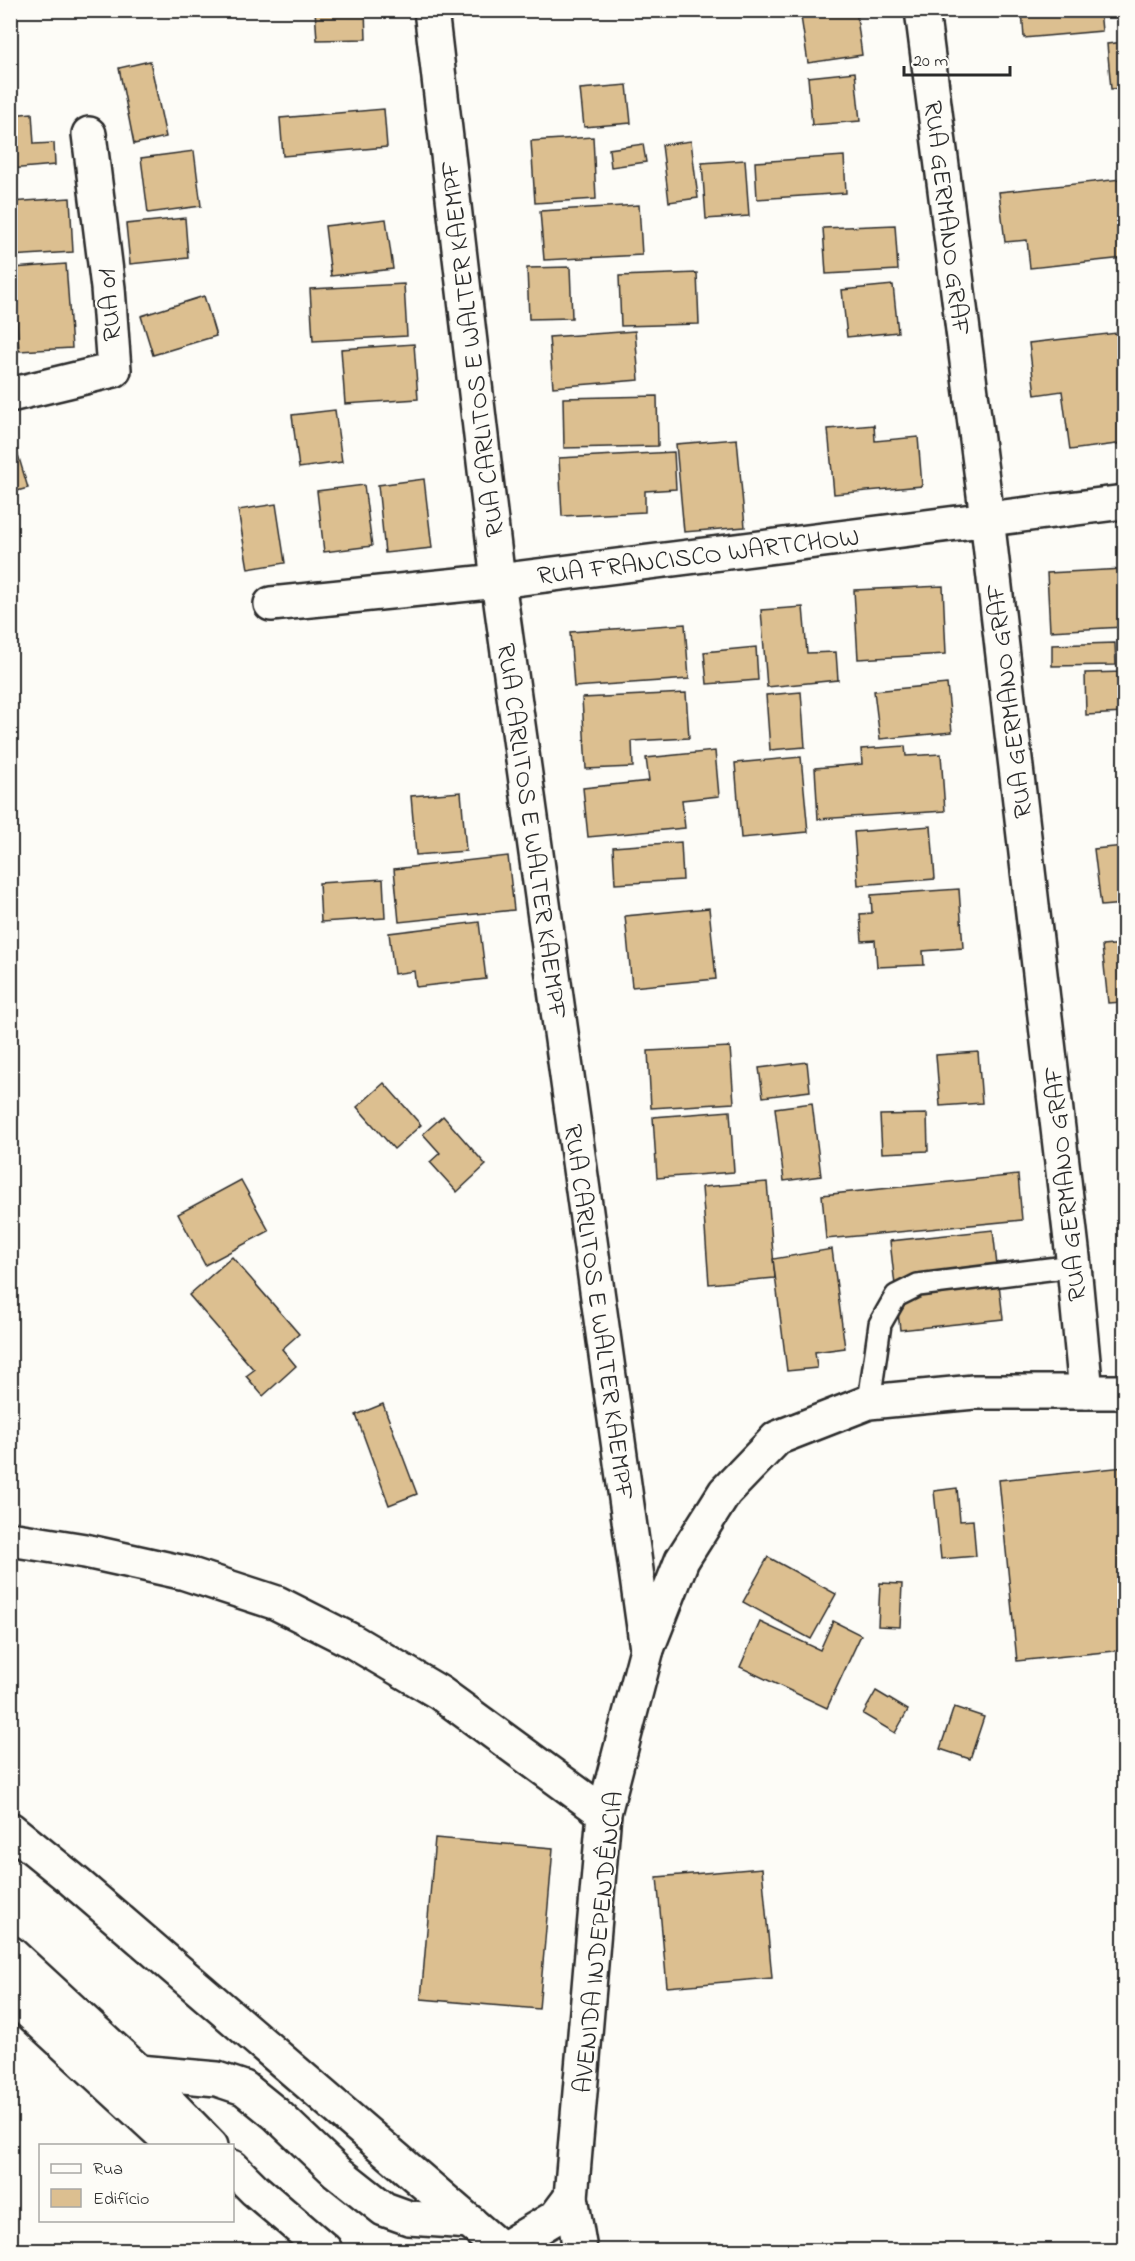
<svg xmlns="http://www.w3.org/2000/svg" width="1135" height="2261" font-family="'Indie Flower',sans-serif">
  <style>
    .building { fill: #dcbf90; stroke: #2b2b2b; stroke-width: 1.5 }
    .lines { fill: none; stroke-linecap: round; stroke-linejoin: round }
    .lane-casing { stroke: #2b2b2b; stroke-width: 26 }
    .street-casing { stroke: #2b2b2b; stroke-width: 38 }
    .secondary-casing { stroke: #2b2b2b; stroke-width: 38 }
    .primary-casing { stroke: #2b2b2b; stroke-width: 38 }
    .highway-casing { stroke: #2b2b2b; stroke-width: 38 }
    .lane { stroke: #fdfcf7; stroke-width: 21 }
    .street { stroke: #fdfcf7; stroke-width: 33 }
    .secondary { stroke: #fdfcf7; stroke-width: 33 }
    .primary { stroke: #fdfcf7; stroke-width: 33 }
    .highway { stroke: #fdfcf7; stroke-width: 33 }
    .labels { text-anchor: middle; stroke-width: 4.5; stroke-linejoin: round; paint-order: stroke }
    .street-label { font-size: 26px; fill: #2b2b2b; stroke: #fdfcf7 }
  </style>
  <rect width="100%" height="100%" fill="#fdfcf7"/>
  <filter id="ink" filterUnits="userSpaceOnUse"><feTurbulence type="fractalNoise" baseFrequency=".0167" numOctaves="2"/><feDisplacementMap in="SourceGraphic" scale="12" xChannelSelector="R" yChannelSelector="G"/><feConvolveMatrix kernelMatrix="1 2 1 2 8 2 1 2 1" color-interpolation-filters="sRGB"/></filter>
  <g filter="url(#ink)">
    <g class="building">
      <path d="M315 10H365L366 39 317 40Z"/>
      <path d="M589 10H625L590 14Z"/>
      <path d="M800 10H856L862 55 808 63Z"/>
      <path d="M1022 10H1100L1102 31 1024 38Z"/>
      <path d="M1124 42V88L1111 89 1107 44Z"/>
      <path d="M150 61 166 137 134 144 119 68Z"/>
      <path d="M855 72 860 121 812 125 808 77Z"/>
      <path d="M627 85 631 123 584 127 580 89Z"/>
      <path d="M384 109 387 147 283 156 280 118Z"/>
      <path d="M32 113 34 144 54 143 55 165 10 169V115Z"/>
      <path d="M593 137 596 199 535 203 531 141Z"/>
      <path d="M691 141 698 198 669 202 662 145Z"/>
      <path d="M643 144 646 162 611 167 609 149Z"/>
      <path d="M194 151 201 206 148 213 141 158Z"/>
      <path d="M844 156 846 193 757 199 755 162Z"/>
      <path d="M1120 156H1124V179L1122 180Z"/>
      <path d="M745 160 749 216 706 219 702 163Z"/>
      <path d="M1121 179 1124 214V258L1030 268 1027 240 1005 242 999 192Z"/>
      <path d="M70 198 73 252 10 256V202Z"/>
      <path d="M639 205 642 255 544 260 540 211Z"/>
      <path d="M185 218 188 258 130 264 126 224Z"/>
      <path d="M386 219 393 269 331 276 325 226Z"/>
      <path d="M895 225 898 270 826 274 823 228Z"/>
      <path d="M66 264 72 348 19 351 13 268Z"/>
      <path d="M570 267 572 318 529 319 527 268Z"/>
      <path d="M697 273 699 324 621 326 619 276Z"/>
      <path d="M404 284 407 336 313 341 310 289Z"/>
      <path d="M893 285 898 332 847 337 842 290Z"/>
      <path d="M204 296 216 336 153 355 141 316Z"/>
      <path d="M635 331 639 380 553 387 549 337Z"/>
      <path d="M1117 333 1124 381V443L1070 450 1062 391 1035 395 1029 343Z"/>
      <path d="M414 344 418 399 345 404 341 349Z"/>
      <path d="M657 396 658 446 564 448 563 398Z"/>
      <path d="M335 410 342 462 299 468 292 415Z"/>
      <path d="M874 425 875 441 918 437 922 486 834 494 828 429Z"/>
      <path d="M10 428 28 488 10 493Z"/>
      <path d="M737 439 745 527 684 532 676 444Z"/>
      <path d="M674 452 676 489 645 491V512L562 516 559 458Z"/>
      <path d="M424 479 432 548 385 553 378 485Z"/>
      <path d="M364 485 372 546 324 552 317 491Z"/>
      <path d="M276 504 285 563 248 569 238 510Z"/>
      <path d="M1124 569V627L1050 631 1047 573Z"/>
      <path d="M943 586 946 654 858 659 854 590Z"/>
      <path d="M803 607 807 653 836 652 838 680 767 687 761 610Z"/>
      <path d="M685 624 689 679 574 687 570 632Z"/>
      <path d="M1115 643 1116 665 1052 666V645Z"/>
      <path d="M756 647 758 680 707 684 704 652Z"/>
      <path d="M1124 672V713L1086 715 1085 673Z"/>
      <path d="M947 684 952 732 880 739 874 691Z"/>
      <path d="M801 692 805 747 770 750 766 695Z"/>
      <path d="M686 693 689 738 632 741 633 767 586 769 582 698Z"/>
      <path d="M905 746 906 756 941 754 945 811 818 819 815 768 862 764 861 749Z"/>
      <path d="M715 751 719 796 682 800 685 828 588 837 583 788 649 781 646 758Z"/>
      <path d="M801 757 808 832 741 838 735 763Z"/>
      <path d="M461 792 466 851 416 855 411 796Z"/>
      <path d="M931 826 935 879 858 885 854 832Z"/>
      <path d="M681 842 683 880 615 884 613 847Z"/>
      <path d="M1124 846V904L1101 906 1094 849Z"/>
      <path d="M508 856 514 910 399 922 394 869Z"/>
      <path d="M383 879 385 918 321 922 319 883Z"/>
      <path d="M959 889 963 948 923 951 924 965 877 967 875 940 862 941 860 914 872 913 871 895Z"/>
      <path d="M709 908 716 979 632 987 625 916Z"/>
      <path d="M1124 910V928H1118L1117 911Z"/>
      <path d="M479 922 486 979 416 987 414 971 394 974 389 933Z"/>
      <path d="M1124 944V1011V1002L1108 1003 1102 946Z"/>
      <path d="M730 1047 734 1103 651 1108 648 1051Z"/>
      <path d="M978 1052 982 1103 940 1106 936 1055Z"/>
      <path d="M807 1062 810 1091 763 1097 759 1068Z"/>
      <path d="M384 1083 421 1125 394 1149 357 1107Z"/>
      <path d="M812 1103 821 1176 784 1181 775 1108Z"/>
      <path d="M730 1111 734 1172 657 1178 653 1117Z"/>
      <path d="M927 1114 928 1151 882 1153 880 1115Z"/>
      <path d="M443 1116 486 1165 457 1192 430 1162 440 1153 423 1134Z"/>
      <path d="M1018 1175 1022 1220 826 1239 822 1195Z"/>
      <path d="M241 1180 269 1231 205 1265 178 1214Z"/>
      <path d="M767 1182 775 1278 709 1284 702 1187Z"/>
      <path d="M993 1230 1003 1319 900 1330 890 1241Z"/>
      <path d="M832 1249 845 1348 815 1352 817 1368 787 1371 773 1259Z"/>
      <path d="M232 1257 299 1334 282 1349 296 1366 263 1396 246 1376 254 1370 189 1295Z"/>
      <path d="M383 1404 417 1494 389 1505 356 1415Z"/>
      <path d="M1124 1467V1650L1017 1661 999 1480Z"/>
      <path d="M957 1488 960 1521 973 1520 976 1556 941 1559 934 1491Z"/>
      <path d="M768 1557 836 1594 811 1639 743 1602Z"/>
      <path d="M880 1583 902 1584 900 1627 878 1626Z"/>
      <path d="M833 1621 861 1635 827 1708 740 1667 760 1622 820 1650Z"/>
      <path d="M876 1691 908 1710 895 1733 863 1714Z"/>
      <path d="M954 1707 984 1717 970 1759 940 1749Z"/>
      <path d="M435 1838 553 1848 539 2009 421 1999Z"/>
      <path d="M762 1868 772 1978 667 1987 657 1877Z"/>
    </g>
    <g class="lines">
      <defs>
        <path id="lane" d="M869 1402 880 1324 896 1296 918 1285 1074 1266"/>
        <g id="street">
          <path d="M431 10 498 581 647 1649"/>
          <path d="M922 10 987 518 1074 1266 1086 1392"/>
          <path d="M10 395 114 370 108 288 89 134"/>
          <path d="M271 604 498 581 1124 502"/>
          <path d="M10 1539 85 1551 185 1573 277 1603 352 1641 440 1693 604 1813"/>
        </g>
        <g id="secondary">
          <path d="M501 2250 556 2217 571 2197"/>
          <path d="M580 2250 571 2197 604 1813 647 1649 682 1560 725 1492 777 1438 869 1402 974 1392H1124"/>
        </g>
        <path id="primary" d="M10 1829 69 1877 502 2250"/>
        <g id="highway">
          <path d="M10 1953 139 2072 211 2146"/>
          <path d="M10 1994 175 2146"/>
          <path d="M139 2072 217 2079 244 2088 276 2114 336 2171 384 2209 409 2218 470 2222"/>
          <path d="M232 2167 255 2190 325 2250"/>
        </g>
      </defs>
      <use href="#lane" class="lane-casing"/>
      <use href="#street" class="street-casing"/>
      <use href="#secondary" class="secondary-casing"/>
      <use href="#primary" class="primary-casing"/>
      <use href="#highway" class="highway-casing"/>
      <use href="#lane" class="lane"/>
      <use href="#street" class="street"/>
      <use href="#secondary" class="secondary"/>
      <use href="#primary" class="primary"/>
      <use href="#highway" class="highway"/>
    </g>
  </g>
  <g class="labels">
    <g class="street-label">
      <text transform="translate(948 218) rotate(83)" y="9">RUA GERMANO GRAF</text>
      <text transform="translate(108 305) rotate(-95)" y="9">RUA 01</text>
      <text transform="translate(471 349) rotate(-97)" y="9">RUA CARLITOS E WALTER KAEMPF</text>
      <text transform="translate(698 555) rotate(-7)" y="9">RUA FRANCISCO WARTCHOW</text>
      <text transform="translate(1008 701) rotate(-97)" y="9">RUA GERMANO GRAF</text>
      <text transform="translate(533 831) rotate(82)" y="9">RUA CARLITOS E WALTER KAEMPF</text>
      <text transform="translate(1064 1184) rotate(-96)" y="9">RUA GERMANO GRAF</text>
      <text transform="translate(600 1312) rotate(82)" y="9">RUA CARLITOS E WALTER KAEMPF</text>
      <text transform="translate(597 1942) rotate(-84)" y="9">AVENIDA INDEPENDÊNCIA</text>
    </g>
  </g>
  <rect width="1135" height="2261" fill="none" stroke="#fdfcf7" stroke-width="36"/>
  <rect x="18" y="18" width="1099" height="2225" fill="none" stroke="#2b2b2b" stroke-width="2" filter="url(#ink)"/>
  <rect x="39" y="2144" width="195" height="78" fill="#fdfcf7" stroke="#a9a8a5" stroke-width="1.5"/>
  <rect x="51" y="2164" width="30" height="9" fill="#fdfcf7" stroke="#a9a8a5" stroke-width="1.5"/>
  <text x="93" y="2174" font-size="18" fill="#2b2b2b">Rua</text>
  <rect x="51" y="2189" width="30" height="18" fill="#dcbf90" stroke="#a9a8a5" stroke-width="1.5"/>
  <text x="93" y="2204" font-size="18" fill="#2b2b2b">Edifício</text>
  <path d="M904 66v9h106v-9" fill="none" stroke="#2b2b2b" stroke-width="3"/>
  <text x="913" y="66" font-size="18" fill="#2b2b2b" stroke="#fdfcf7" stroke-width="4.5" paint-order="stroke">20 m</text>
</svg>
